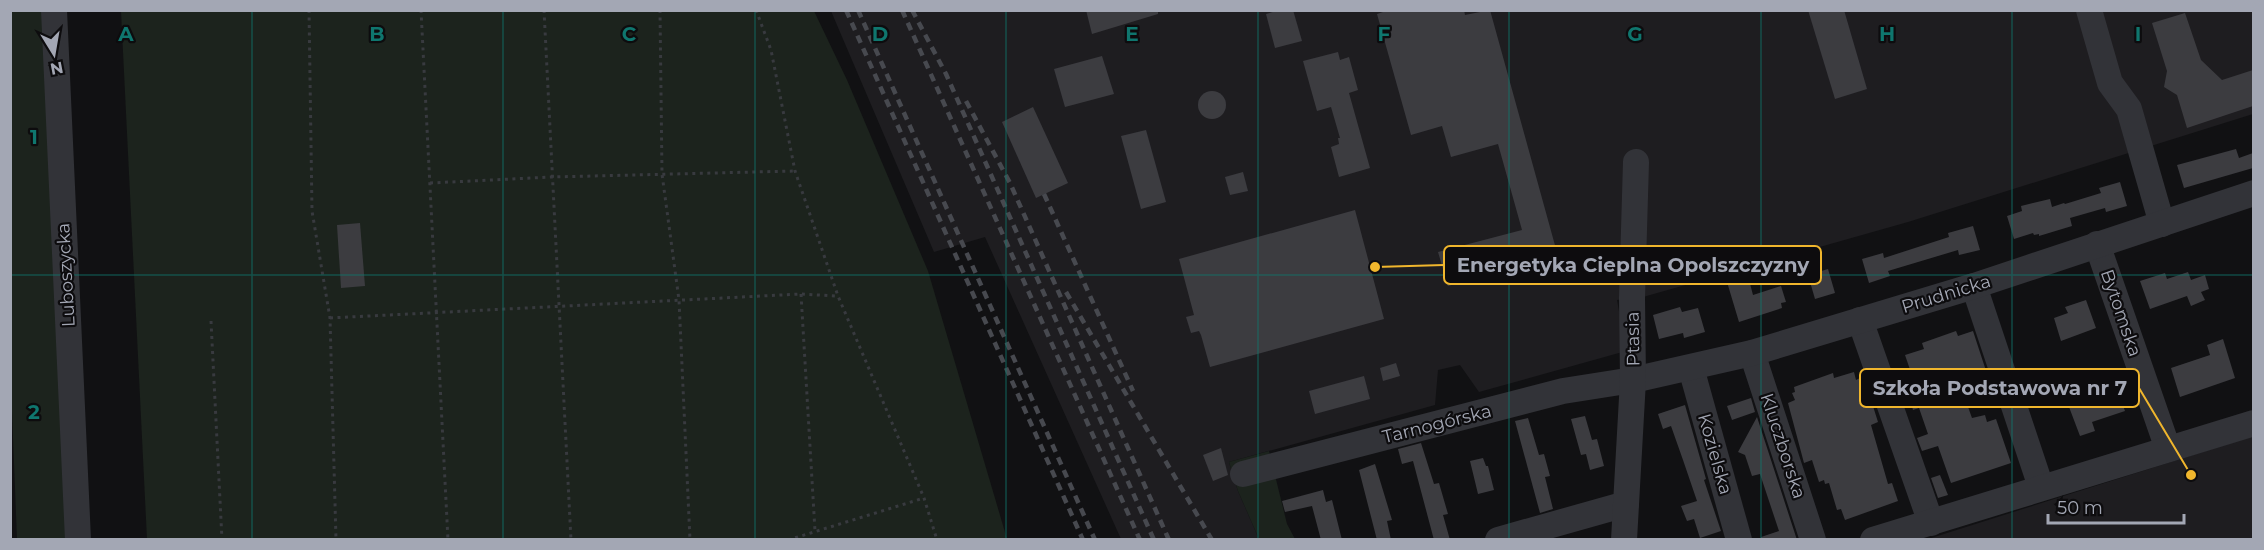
<svg xmlns="http://www.w3.org/2000/svg" width="2264" height="550" font-family="Montserrat,sans-serif">
  <style>
    .built { fill: #1e1d20 }
    .green { fill: #1c231d }
    .building { fill: #3c3c40 }
    .lines { fill: none; stroke-linecap: round; stroke-linejoin: round }
    .path { stroke: #383a3f; stroke-width: 3; stroke-dasharray: 3 4.5; stroke-linecap: butt }
    .minor { stroke: #323338; stroke-width: 26 }
    .rail { stroke: #47494f; stroke-width: 4.5; stroke-dasharray: 8 6; stroke-linecap: butt }
    .grid { fill: none; stroke: #0f766e; stroke-width: 1.5; stroke-opacity: 0.55 }
    .labels { text-anchor: middle; stroke-width: 4.5; stroke-linejoin: round; paint-order: stroke }
    .street-label { font-size: 18px; fill: #a3a7b4; stroke: #0d0c0e }
    .grid-label { font-size: 20px; text-anchor: middle; font-weight: bold; fill: #0f766e; stroke: #0d0c0e; stroke-width: 4.5; stroke-linejoin: round; paint-order: stroke }
    .leader { fill: none; stroke: #f0b62d; stroke-width: 2 }
    .callout-dot { fill: #f0b62d; stroke: #0d0c0e; stroke-width: 2 }
    .callout { fill: #0d0c0e; stroke: #f0b62d; stroke-width: 2 }
    .callout-label { font-size: 20px; text-anchor: middle; font-weight: bold; fill: #a3a7b4 }
  </style>
  <rect width="100%" height="100%" fill="#111113"/>
  <g class="built">
    <path d="M831 11H2253V114L1908 222 1643 297 1617 300 1626 351 1479 392 1460 365 1438 370 1435 405 1229 462 1238 491 1259 539H1121L985 237 934 252Z"/>
    <path d="M2253 436V539L1925 540 2004 515Z"/>
  </g>
  <g class="green">
    <path d="M10 11H54L78 539H17L10 361Z"/>
    <path d="M121 11H814L847 80 928 271 1007 539H147Z"/>
    <path d="M1269 451 1287 524 1295 539H1259L1238 491 1229 462Z"/>
  </g>
  <g class="building">
    <path d="M1086 10H1158V14L1092 34Z"/>
    <path d="M1280 10H1293L1302 41 1275 48 1266 14Z"/>
    <path d="M1389 10H1464L1465 15 1490 10 1556 249 1528 257 1529 263 1448 286 1438 252 1522 230 1498 144 1451 157 1442 126 1411 135 1377 14Z"/>
    <path d="M1808 10H1844L1867 89 1835 99Z"/>
    <path d="M2185 13 2201 60 2222 80 2253 70V106L2187 128 2177 95 2164 87 2167 71 2152 23Z"/>
    <path d="M1338 52 1340 60 1349 57 1358 90 1349 93 1370 168 1339 177 1331 147 1339 144 1338 138H1340L1331 107 1317 111 1303 61Z"/>
    <path d="M1102 56 1114 94 1065 107 1054 69Z"/>
    <circle cx="1212" cy="105" r="14"/>
    <path d="M1033 107 1068 183 1036 198 1002 122Z"/>
    <path d="M1146 130 1166 202 1141 209 1121 136Z"/>
    <path d="M2236 149 2239 158 2253 153V168L2184 188 2177 165Z"/>
    <path d="M1243 172 1248 191 1230 195 1225 177Z"/>
    <path d="M2120 182 2127 206 2106 212 2105 208 2070 218 2072 226 2039 236V234L2034 235 2033 233 2014 239 2007 216 2022 211 2021 206 2050 199 2052 207 2064 203 2065 204 2101 193 2099 188Z"/>
    <path d="M1355 210 1384 319 1210 367 1201 335 1199 331 1191 333 1186 317 1194 315 1179 259Z"/>
    <path d="M360 223 365 286 341 288 337 225Z"/>
    <path d="M1973 226 1980 250 1959 255 1958 250 1888 271 1890 276 1869 283 1862 259 1883 253 1884 258 1949 237 1948 233Z"/>
    <path d="M1828 269 1835 293 1815 299 1808 275Z"/>
    <path d="M2188 272 2191 280 2205 275 2209 289 2201 292 2205 300 2191 306 2187 296 2150 309 2140 281 2165 273 2167 279Z"/>
    <path d="M1748 276 1753 295 1781 286 1786 302 1781 303 1782 308 1739 322 1727 282Z"/>
    <path d="M2086 300 2096 328 2061 341 2054 318 2068 313 2065 307Z"/>
    <path d="M1680 307 1682 312 1698 308 1705 332 1684 338 1683 333 1659 339 1653 315Z"/>
    <path d="M1956 331 1958 336 1973 331 1990 383 1963 393 1972 418 1985 415 1987 422 1996 419 2011 463 1951 483 1938 446 1922 451 1917 438 1928 434 1919 408 1913 410 1909 396 1918 393 1905 355 1924 349 1922 343Z"/>
    <path d="M2223 339 2235 378 2180 397 2171 368 2210 355 2207 345Z"/>
    <path d="M1396 363 1400 376 1383 381 1380 368Z"/>
    <path d="M1854 372 1856 380 1860 378 1869 404 1872 403 1878 422 1871 425 1888 484 1892 483 1898 501 1845 520 1841 509 1837 510 1829 483 1825 484 1824 480 1819 482 1812 460 1804 463 1788 403 1795 400 1792 393 1795 392 1794 387 1833 373 1834 378Z"/>
    <path d="M1364 376 1370 399 1315 414 1309 391Z"/>
    <path d="M2115 383 2125 411 2092 422 2095 431 2080 436 2066 399Z"/>
    <path d="M1751 398 1755 412 1732 420 1727 406Z"/>
    <path d="M1685 405 1706 479 1704 480 1721 531 1700 538 1694 519 1687 521 1681 506 1697 501 1683 460 1671 426 1663 429 1658 414Z"/>
    <path d="M1585 416 1592 440 1597 439 1604 466 1590 470 1586 454 1581 455 1571 419Z"/>
    <path d="M1757 417 1797 540H1761V537L1779 531 1760 474 1752 476 1745 455 1738 452Z"/>
    <path d="M1528 418 1539 455 1544 454 1550 476 1545 477 1553 509 1540 513 1515 421Z"/>
    <path d="M1421 443 1434 484 1439 483 1448 514 1443 515 1450 540H1434L1413 461 1402 464 1398 449Z"/>
    <path d="M1221 448 1228 475 1213 481 1203 455Z"/>
    <path d="M1483 458 1486 466H1488L1494 490 1478 494 1470 461Z"/>
    <path d="M1375 464 1392 520 1387 521 1391 540H1377L1359 470Z"/>
    <path d="M1940 475 1948 495 1938 498 1931 478Z"/>
    <path d="M1323 490 1326 502 1332 500 1342 540H1321L1312 506 1285 512 1282 501Z"/>
  </g>
  <g class="lines">
    <g class="path">
      <path d="M309 10 312 211 330 318 336 540"/>
      <path d="M421 10 448 540"/>
      <path d="M544 10 571 540"/>
      <path d="M660 10 662 174 679 300 690 540"/>
      <path d="M756 10 771 50 795 171 838 296 924 498 937 540"/>
      <path d="M430 183 552 177 795 171"/>
      <path d="M801 294 815 531"/>
      <path d="M330 318 801 294 837 296"/>
      <path d="M211 321 222 540"/>
      <path d="M788 540 924 498"/>
    </g>
    <g class="minor">
      <path d="M54 10 78 540"/>
      <path d="M2089 10 2110 83 2129 109 2162 224"/>
      <path d="M2097 244 2168 449"/>
      <path d="M1974 286 2041 487"/>
      <path d="M1860 320 1931 523"/>
      <path d="M1752 353 1813 540"/>
      <path d="M1691 368 1739 540"/>
      <path d="M1243 474 1563 391 1633 380 1752 353 1974 286 2254 193"/>
      <path d="M1498 540 1626 504"/>
      <path d="M1624 540 1633 380 1632 298 1636 162"/>
      <path d="M1873 540 2254 423"/>
    </g>
    <g class="rail">
      <path d="M846 10 1083 540"/>
      <path d="M858 10 1095 540"/>
      <path d="M902 10 1140 540"/>
      <path d="M912 10 946 74 1154 540"/>
      <path d="M966 101 1010 183 1169 540"/>
      <path d="M1044 194 1133 391"/>
      <path d="M1066 292 1212 540"/>
    </g>
  </g>
  <path class="grid" d="M252 10V540M503 10V540M755 10V540M1006 10V540M1258 10V540M1509 10V540M1761 10V540M2012 10V540M10 275H2254"/>
  <g class="labels">
    <g class="street-label">
      <text transform="translate(66 275) rotate(-93)" y="6">Luboszycka</text>
      <text transform="translate(1946 294) rotate(-17)" y="6">Prudnicka</text>
      <text transform="translate(2121 313) rotate(71)" y="6">Bytomska</text>
      <text transform="translate(1633 339) rotate(-91)" y="6">Ptasia</text>
      <text transform="translate(1437 424) rotate(-14)" y="6">Tarnogórska</text>
      <text transform="translate(1783 446) rotate(72)" y="6">Kluczborska</text>
      <text transform="translate(1715 454) rotate(74)" y="6">Kozielska</text>
    </g>
  </g>
  <g class="grid-label">
    <text x="126" y="41">A</text>
    <text x="377" y="41">B</text>
    <text x="629" y="41">C</text>
    <text x="880" y="41">D</text>
    <text x="1132" y="41">E</text>
    <text x="1384" y="41">F</text>
    <text x="1635" y="41">G</text>
    <text x="1887" y="41">H</text>
    <text x="2138" y="41">I</text>
    <text x="34" y="144">1</text>
    <text x="34" y="419">2</text>
  </g>
  <path class="leader" d="M1375 267L1444 265M2191 475L2139 388"/>
  <g class="callout-dot">
    <circle cx="1375" cy="267" r="6"/>
    <circle cx="2191" cy="475" r="6"/>
  </g>
  <g class="callout">
    <rect x="1444" y="246" width="377" height="38" rx="6"/>
    <rect x="1860" y="369" width="279" height="38" rx="6"/>
  </g>
  <g class="callout-label">
    <text x="1633" y="272">Energetyka Cieplna Opolszczyzny</text>
    <text x="2000" y="395">Szkoła Podstawowa nr 7</text>
  </g>
  <rect width="2264" height="550" fill="none" stroke="#a3a7b4" stroke-width="24"/>
  <g transform="translate(54 54) rotate(169)" stroke="#0d0c0e" stroke-width="4.5" paint-order="stroke">
  <path d="M0-4.5L10 22L0 15L-10 22Z" fill="#a3a7b4"/>
  <text y="-9" font-size="16" font-weight="bold" text-anchor="middle" fill="#a3a7b4">N</text>
  </g>
  <path d="M2048 514v9h136v-9" fill="none" stroke="#a3a7b4" stroke-width="3"/>
  <text x="2057" y="514" font-size="18" fill="#a3a7b4" stroke="#0d0c0e" stroke-width="4.5" paint-order="stroke">50 m</text>
</svg>
